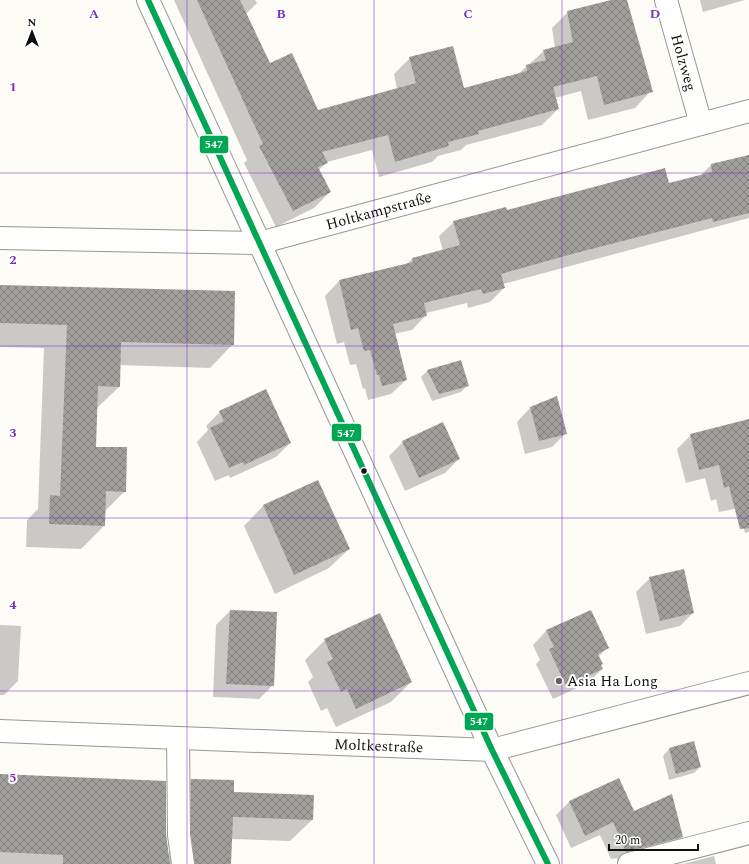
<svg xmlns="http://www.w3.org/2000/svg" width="749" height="864" font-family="Spectral,serif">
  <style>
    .shadow { fill: #0003 }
    .building { fill: url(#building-cross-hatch) }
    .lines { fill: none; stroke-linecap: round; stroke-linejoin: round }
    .minor-casing { stroke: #979795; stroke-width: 24 }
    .minor { stroke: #fffffe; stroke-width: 22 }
    .bus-1-casing { stroke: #fff; stroke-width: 9 }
    .bus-1 { stroke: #00a651; stroke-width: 6 }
    .grid { fill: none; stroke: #7b2cbf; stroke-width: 1; stroke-opacity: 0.55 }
    .bus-dot { fill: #111; stroke: #fff; stroke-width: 1.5 }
    .poi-dot { fill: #646362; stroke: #fff; stroke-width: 1.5 }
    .labels { text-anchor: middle; stroke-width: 4; stroke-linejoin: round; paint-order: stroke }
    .street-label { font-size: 15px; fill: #111; stroke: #fff }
    .poi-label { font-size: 15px; fill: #111; stroke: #fff; text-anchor: start }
    .grid-label { font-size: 13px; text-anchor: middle; font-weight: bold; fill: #7b2cbf; stroke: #fff; stroke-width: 4; stroke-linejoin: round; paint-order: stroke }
    .line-badge { stroke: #fff; stroke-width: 1.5 }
    .badge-label { font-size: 11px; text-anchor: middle; font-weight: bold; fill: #fff }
  </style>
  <defs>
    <pattern id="building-cross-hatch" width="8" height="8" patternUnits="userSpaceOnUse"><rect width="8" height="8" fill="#a19f9c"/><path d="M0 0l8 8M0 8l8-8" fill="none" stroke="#82807e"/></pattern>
  </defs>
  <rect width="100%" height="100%" fill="#fdfcf7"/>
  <g class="shadow">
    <path d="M174 0H255L257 3 246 14 269 65 318 111 397 89 394 74 410 58 464 89 518 74 544 51 555 48 552 28 568 12 615 0H626L651 91 635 108 588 120 581 91 555 98 558 109 542 125 466 145 461 150 438 156 432 162 379 177 372 150 327 162 319 170 330 192 314 208 276 227 244 163 247 160Z"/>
    <path d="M700 0H745L703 12Z"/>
    <path d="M749 155V218L503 284 504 288 490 302 468 308 467 303 426 313V315L412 330 394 334 406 380 391 394 368 400 365 388 363 389 356 364 350 365 344 342 337 344 325 296 339 281 407 264 412 259 443 251 439 236 454 222 668 184 700 176 711 165Z"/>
    <path d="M0 286 233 344 210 368 119 365V387L96 409 95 448 125 491 105 511 104 526 81 549 26 547 27 520 38 509 44 348 0 347Z"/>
    <path d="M428 370 467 386 461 392 432 401 421 377Z"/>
    <path d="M530 408 566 433 552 447 525 454 517 422Z"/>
    <path d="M220 412 290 443 276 457 230 478 229 475 215 481 197 442 208 430 206 426Z"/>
    <path d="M691 435H749V532L745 533 739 508 719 512 716 499 711 501 705 478 686 483 677 449Z"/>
    <path d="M403 442 459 459 445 473 405 491 389 456Z"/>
    <path d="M317 481 349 549 329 568 275 594 244 526 263 506Z"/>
    <path d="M650 578 693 613 680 626 646 634 636 592Z"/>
    <path d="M230 611 273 685 259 699 213 697 216 625Z"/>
    <path d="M590 611 607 648 598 657 602 669 588 683 553 699 536 664 540 660 533 645 546 631Z"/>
    <path d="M0 625 21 626 18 681 4 695H0Z"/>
    <path d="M325 640 411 682 391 702 336 727 327 708 321 711 308 682 313 677 305 660Z"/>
    <path d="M669 749 700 767 694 773 669 780 663 756Z"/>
    <path d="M0 775 166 835 169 859 170 801 191 780 312 820 290 841 231 839 230 864H0Z"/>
    <path d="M619 779 634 812 682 837 669 850 618 863 617 858 611 859 600 835 571 848 556 815 569 802Z"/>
    <path d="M714 856 716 864H683Z"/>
  </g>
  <g class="building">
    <path d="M197 0H240L270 63 292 53 318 110 416 83 409 57 453 46 464 88 527 71 526 65 546 60 543 50 573 42 567 11 611 0H627L653 92 604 105 597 76 553 87 559 109 478 131 479 134 448 142 449 146 395 162 388 135 322 152 328 163 318 167 331 192 293 211 259 146 263 144Z"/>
    <path d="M749 155V213L713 222 712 218 572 254 501 274 505 288 483 294 481 289 424 303 427 316 393 324 407 380 382 386 379 375H377L370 350 364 351 358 328 351 330 339 280 413 262 412 258 460 245 453 221 506 207 507 210 665 168 669 183 712 172 711 164Z"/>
    <path d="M0 285 235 291 234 345 121 342 120 387 98 386 96 447H127L126 492 106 491 105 526 49 524 50 495 60 496 67 325 0 323Z"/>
    <path d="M461 360 469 386 439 394 427 370Z"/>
    <path d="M266 389 291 443 244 465 243 462 229 468 210 428 224 421 219 411Z"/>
    <path d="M557 396 567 434 539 441 530 407Z"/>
    <path d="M749 419V528L740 529 729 486 724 488 719 465 699 470 690 434Z"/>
    <path d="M443 422 460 459 419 478 402 441Z"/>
    <path d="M318 480 350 549 294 575 263 505Z"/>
    <path d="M684 569 694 613 660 621 649 577Z"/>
    <path d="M230 610 277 612 274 686 226 684Z"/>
    <path d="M591 610 609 648 598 654 603 664 601 665 603 669 566 686 549 649 554 647 546 630Z"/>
    <path d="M380 613 412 682 356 709 347 689 341 692 327 662 333 659 324 639Z"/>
    <path d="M694 741 701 767 676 774 669 748Z"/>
    <path d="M0 774 166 781V835L170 864H63V855L0 852Z"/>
    <path d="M619 778 634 811 672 794 683 837 626 852 613 822 585 836 569 801Z"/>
    <path d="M191 779 234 780V792L314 795 313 820 233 817 231 864H195L191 834Z"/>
  </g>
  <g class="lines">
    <defs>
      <g id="minor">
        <path d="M148 0 492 750 548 864"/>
        <path id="s1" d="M666 0 701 124"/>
        <path id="s2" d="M0 238 259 243 749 111"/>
        <path id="s3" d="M0 731 492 750 749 683"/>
        <path d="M178 738 179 835 183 864"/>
        <path d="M629 864 749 833"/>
      </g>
    </defs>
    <use href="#minor" class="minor-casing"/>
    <use href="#minor" class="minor"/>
    <defs>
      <path id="bus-1" d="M148 0 492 750 548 864"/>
    </defs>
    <use href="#bus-1" class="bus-1-casing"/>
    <use href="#bus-1" class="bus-1"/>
  </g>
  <path class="grid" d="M187 0V864M374 0V864M562 0V864M0 173H749M0 346H749M0 518H749M0 691H749"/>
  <circle class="bus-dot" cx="364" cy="471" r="3.5"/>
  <circle class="poi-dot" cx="559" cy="681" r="4"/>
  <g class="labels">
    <g class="street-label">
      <text dy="5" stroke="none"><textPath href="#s1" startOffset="65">Holzweg</textPath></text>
      <text dy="5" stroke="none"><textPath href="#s2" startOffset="383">Holtkampstraße</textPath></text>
      <text dy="5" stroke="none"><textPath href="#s3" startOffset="379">Moltkestraße</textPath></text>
    </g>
    <g class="poi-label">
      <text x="567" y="686">Asia Ha Long</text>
    </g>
  </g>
  <g class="grid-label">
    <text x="94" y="18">A</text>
    <text x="281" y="18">B</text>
    <text x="468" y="18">C</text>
    <text x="655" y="18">D</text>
    <text x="13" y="91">1</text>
    <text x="13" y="264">2</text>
    <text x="13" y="437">3</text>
    <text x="13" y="609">4</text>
    <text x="13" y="782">5</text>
  </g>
  <g class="line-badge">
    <rect x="199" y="135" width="30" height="19" rx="4" fill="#00a651"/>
    <rect x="331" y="423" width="31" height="19" rx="4" fill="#00a651"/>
    <rect x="464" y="712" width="30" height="19" rx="4" fill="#00a651"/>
  </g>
  <g class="badge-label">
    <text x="214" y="148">547</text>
    <text x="346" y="437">547</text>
    <text x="479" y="725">547</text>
  </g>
  <g transform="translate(32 32)" stroke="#ffffff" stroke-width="3" paint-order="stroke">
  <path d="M0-3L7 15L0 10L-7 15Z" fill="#111111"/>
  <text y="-6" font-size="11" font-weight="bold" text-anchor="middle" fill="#111111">N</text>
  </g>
  <path d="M609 844v6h89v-6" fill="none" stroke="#111111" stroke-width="2"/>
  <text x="615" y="844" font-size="12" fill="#111111" stroke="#ffffff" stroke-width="3" paint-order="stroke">20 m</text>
</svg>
